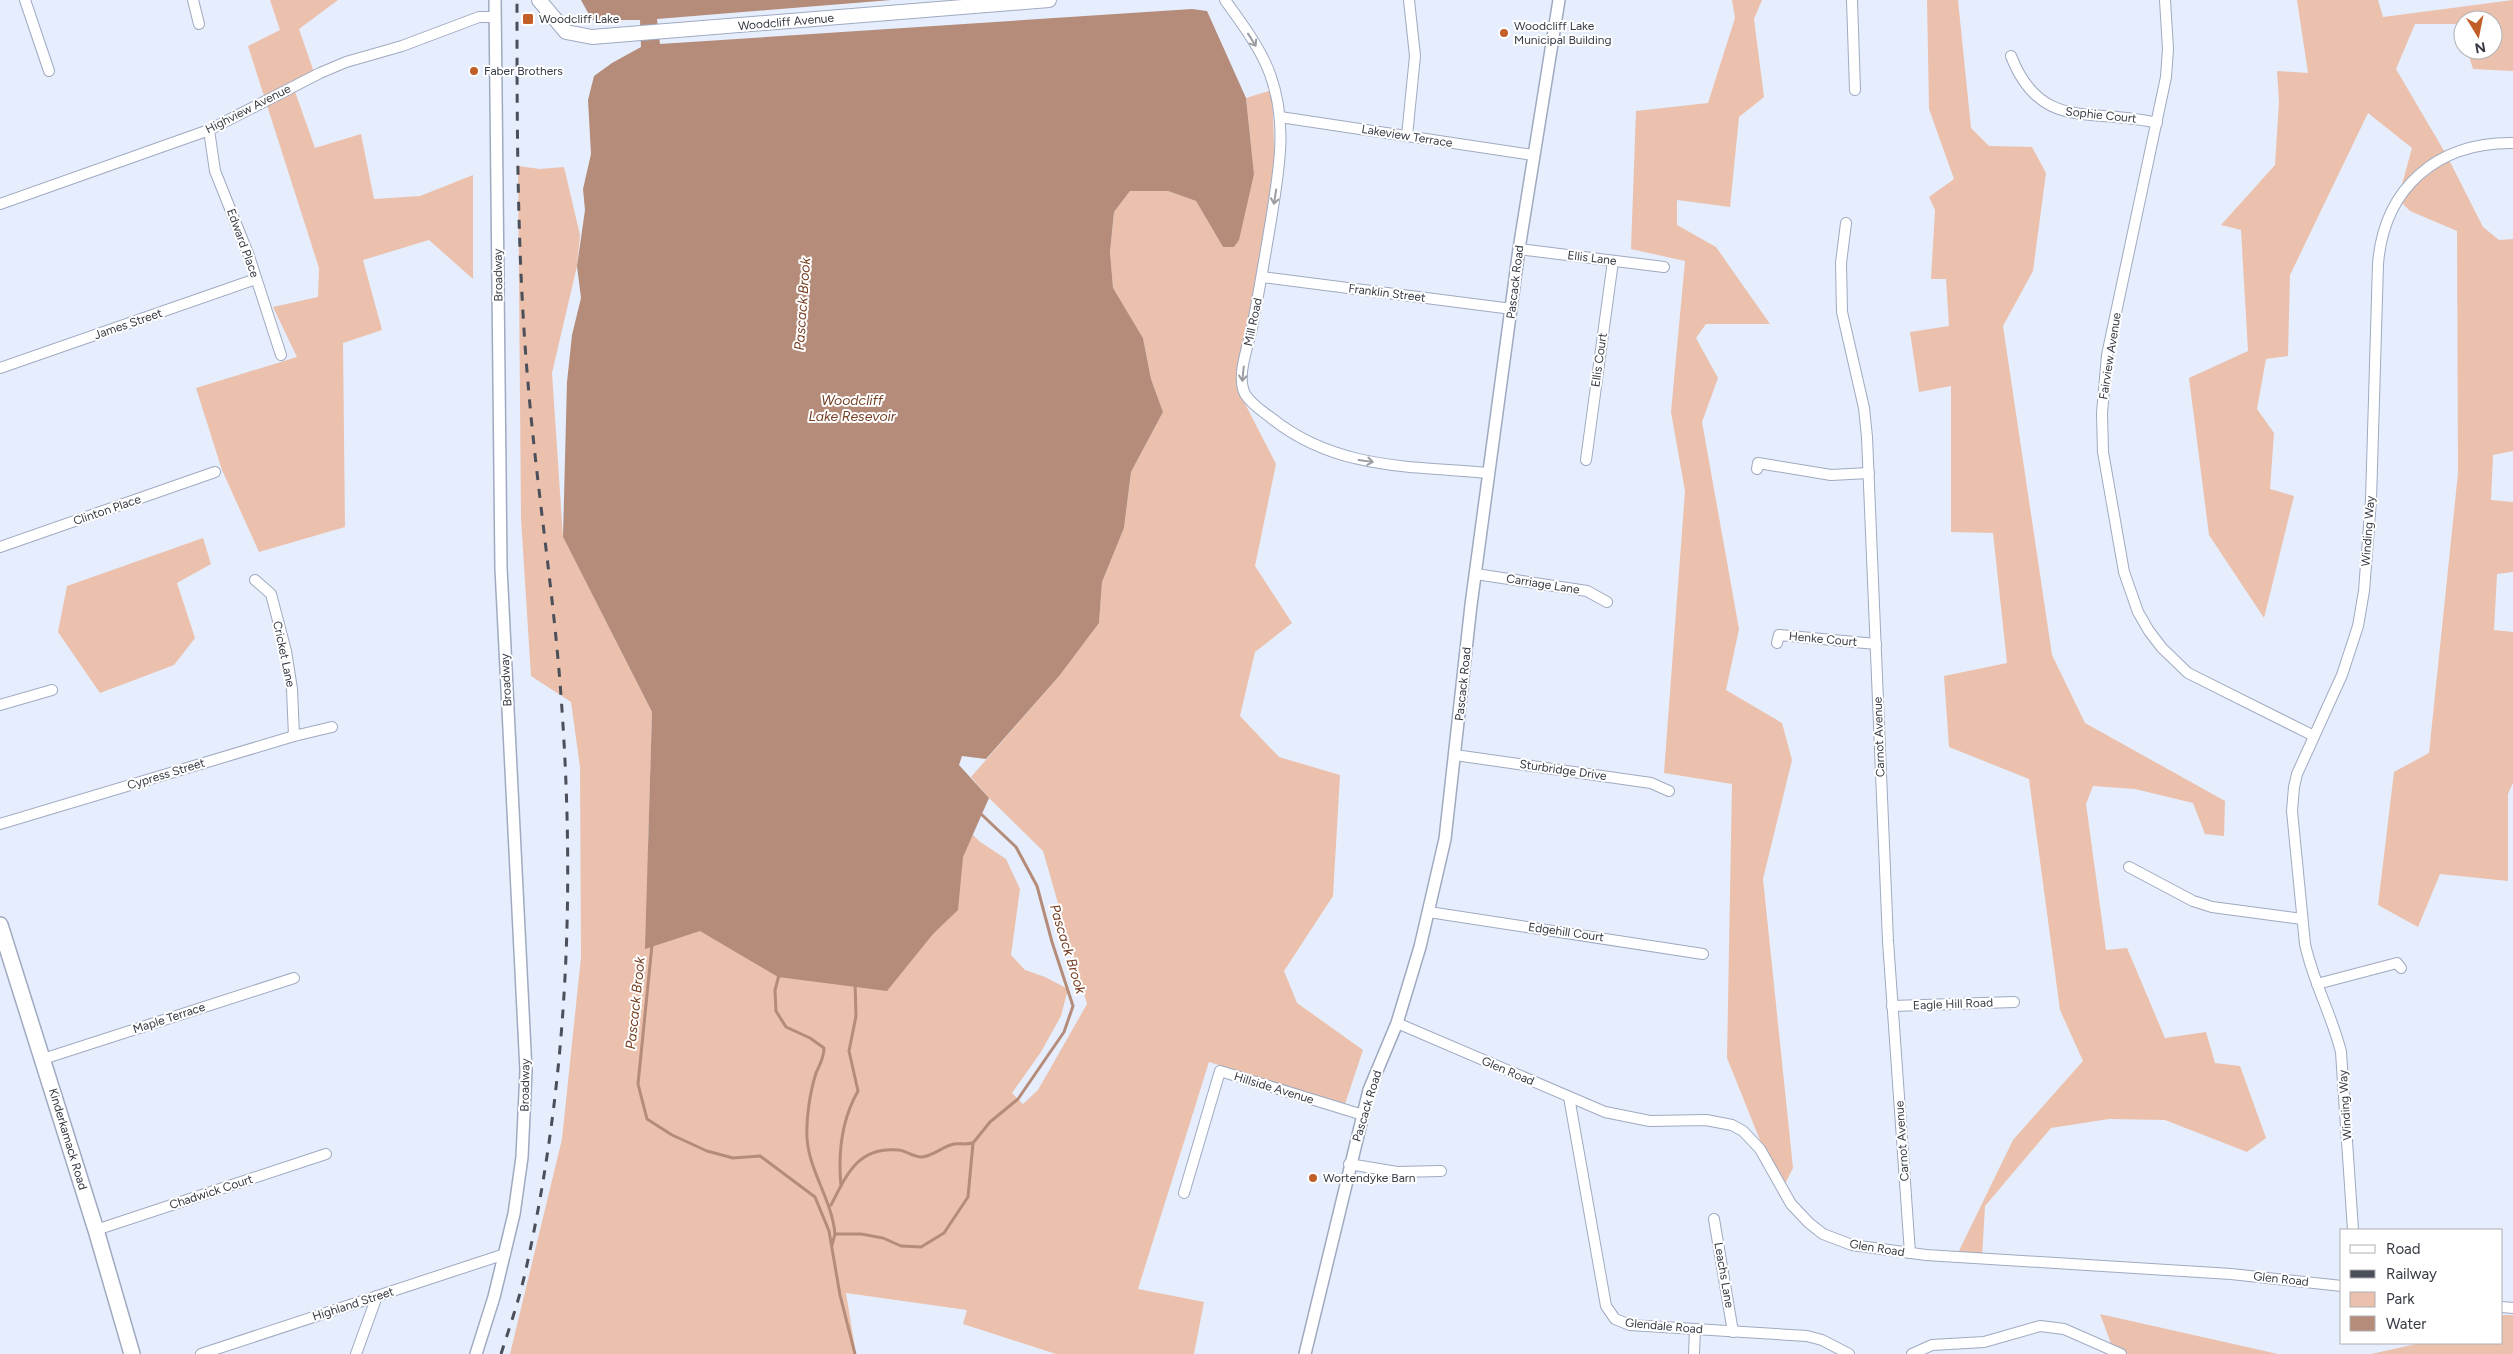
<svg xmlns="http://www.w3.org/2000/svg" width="2513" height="1354" font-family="Figtree,sans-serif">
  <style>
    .green { fill: #ebc1ad }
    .water { fill: #b48c79 }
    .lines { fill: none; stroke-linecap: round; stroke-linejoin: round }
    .stream { stroke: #b48c79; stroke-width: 3 }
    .minor-casing { stroke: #9faac1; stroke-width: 12 }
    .tertiary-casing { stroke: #9faac1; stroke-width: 14 }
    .secondary-casing { stroke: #9faac1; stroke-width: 16 }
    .primary-casing { stroke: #9faac1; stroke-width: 18 }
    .minor { stroke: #fff; stroke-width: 10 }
    .tertiary { stroke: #fff; stroke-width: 11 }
    .secondary { stroke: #fff; stroke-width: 14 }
    .primary { stroke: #fff; stroke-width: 15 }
    .rail { stroke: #4b4f5a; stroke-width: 3; stroke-dasharray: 9 9; stroke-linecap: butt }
    .oneway { stroke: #9a9ca2 }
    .poi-dot { fill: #c25e27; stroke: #fff; stroke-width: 2 }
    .labels { text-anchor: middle; stroke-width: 4; stroke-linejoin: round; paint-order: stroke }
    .poi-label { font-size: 12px; fill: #363a44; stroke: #fff; text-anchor: start }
    .street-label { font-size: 12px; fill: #363a44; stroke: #fff }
    .water-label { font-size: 14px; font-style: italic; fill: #753e22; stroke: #fff }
  </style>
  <rect width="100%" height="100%" fill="#e6edfc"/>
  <g class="green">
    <path d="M270 0H338L299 29 316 78 293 86 315 148 361 134 374 199 420 196 473 175V279L429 240 363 260 382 330 343 343 345 527 259 552 222 470 196 388 297 357 273 307 318 297 319 268 248 46 280 30Z"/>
    <path d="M1732 0H1762L1754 19 1764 97 1739 117 1730 207 1677 200V225L1716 247 1770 324H1706L1696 338 1718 378 1702 422 1739 629 1726 690 1782 723 1792 760 1763 879 1793 1168 1783 1188 1770 1165 1727 1058 1732 784 1664 773 1685 491 1671 412 1685 261 1631 249 1636 111 1708 103 1735 18Z"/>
    <path d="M1927 0H1958L1971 128 1989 146 2032 147 2046 173 2033 271 2003 326 2052 655 2085 723 2225 801 2224 836 2205 834 2193 803 2135 789 2093 786 2086 804 2106 950 2127 948 2165 1038 2206 1032 2215 1063 2240 1066 2266 1138 2247 1152 2165 1120 2109 1119 2051 1128 1985 1206 1982 1258 1956 1257 2013 1140 2083 1061 2060 1010 2029 779 1949 747 1944 676 2007 663 1993 533 1951 532V386L1919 392 1910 332 1949 326 1946 279H1931L1935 210 1929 197 1954 179 1929 109Z"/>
    <path d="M2297 0H2378L2383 17 2513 0V71L2473 69 2467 50H2493V20H2463V37L2459 24H2415L2396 69 2447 156 2483 227 2499 240 2513 239V451L2493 455 2491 500 2513 502V572L2497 574 2494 630 2513 632V783L2508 794V881L2440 874 2418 927 2378 905 2394 772 2429 753 2458 473 2457 231 2410 211 2398 199 2412 148 2368 113 2290 275 2288 356 2266 359 2257 409 2274 433 2270 489 2294 496 2264 618 2209 535 2189 378 2248 351 2241 230 2221 225 2275 165 2279 102 2277 71 2308 73Z"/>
    <path d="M1272 90 1275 169 1239 392 1276 464 1255 566 1292 623 1255 652 1240 716 1279 757 1340 775 1333 896 1284 971 1297 1003 1363 1050 1345 1104 1209 1062 1138 1289 1204 1302 1194 1354H1056L963 1324 967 1310 846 1293 856 1354H510L562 1139 581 957 580 767 571 702 531 676 521 519 518 166 540 169 564 167 580 235 577 266 552 373 563 537 652 712 648 848 937 798 979 841 1006 859 1020 889 1011 955 1025 970 1045 977 1068 989 1061 1016 1041 1052 1012 1093 1023 1104 1038 1090 1087 1004 1043 851 989 798 971 777 1060 675 1099 623 1102 582 1124 528 1131 472 1163 412 1151 379 1143 338 1113 289 1110 252 1114 212 1130 191H1168L1196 201 1223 247 1254 174 1246 98Z"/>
    <path d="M203 538 211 564 177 583 195 638 174 665 100 693 58 632 67 586Z"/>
    <path d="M2100 1314 2278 1354H2115Z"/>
    <path d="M2502 1315H2513V1354H2371L2421 1343H2502Z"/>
  </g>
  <path class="water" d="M581 0H891L657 19 660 44 1192 9 1207 11 1246 98 1254 174 1239 240 1234 247H1223L1196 201 1168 191H1130L1114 212 1110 252 1113 288 1143 338 1151 379 1163 412 1131 472 1124 528 1102 582 1099 623 1060 675 986 759 962 756 959 765 989 798 963 857 958 910 933 934 887 991 778 977 700 931 645 949 652 712 563 537 567 382 572 335 581 298 577 266 585 210 583 189 591 154 588 100 594 76 612 63 641 47 640 20H592Z"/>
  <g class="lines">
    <g class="stream">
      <path d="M652 945 638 1084 647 1119 672 1135 707 1151 733 1158 760 1156 815 1197 829 1231 840 1295 855 1354"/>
      <path d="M779 975 775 990 776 1011 786 1027 810 1038 824 1048C824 1058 820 1064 816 1073 810 1092 806 1118 807 1138 809 1171 832 1200 835 1234"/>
      <path d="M841 1186C838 1154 842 1119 858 1091L849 1051 856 1016 855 982"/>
      <path d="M831 1205C847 1174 858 1146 899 1150 906 1151 914 1157 921 1157 932 1157 943 1146 954 1144 960 1143 966 1145 972 1143"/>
      <path d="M832 1245 835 1234H861L883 1238 901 1246 921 1247 944 1233 968 1197 973 1143 990 1122 1018 1099 1064 1032 1073 1006 1052 942 1037 886 1016 847 980 813"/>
    </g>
    <defs>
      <g id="minor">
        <path d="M25 0 49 71"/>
        <path d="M193 0 199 24"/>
        <path d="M1225 0C1242 24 1260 47 1270 74 1288 123 1279 170 1271 220 1265 256 1259 292 1252 328 1248 347 1236 376 1245 394 1251 404 1262 411 1270 417 1335 470 1410 466 1489 473"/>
        <path d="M1852 0 1855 90"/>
        <path d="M2165 0 2168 49 2166 77 2107 355 2102 413 2103 452 2124 572 2138 612 2149 631 2162 648 2188 673 2314 736"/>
        <path d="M2011 56C2041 133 2093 107 2157 123"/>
        <path d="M1280 117 1533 155"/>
        <path d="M209 130 215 171 249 256 281 355"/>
        <path d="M1407 136 1415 56 1409 0"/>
        <path d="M0 204 209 130 320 73 346 62 402 46 479 17H495"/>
        <path d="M1846 223 1841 263 1842 312 1864 408 1867 437 1888 941 1910 1253"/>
        <path d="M1519 249 1664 267"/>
        <path d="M1262 277 1512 309"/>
        <path d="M0 368 256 279"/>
        <path d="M1586 460 1613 261"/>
        <path d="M1757 469 1758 463 1831 475 1869 473"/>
        <path d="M0 547 215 472"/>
        <path d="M1476 574 1587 591 1607 602"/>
        <path d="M255 580 271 594 286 651 292 689 294 736"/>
        <path d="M1777 643 1779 635 1876 644"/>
        <path d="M0 705 52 690"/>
        <path d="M1455 755 1651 783 1669 791"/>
        <path d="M0 824 294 736 332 727"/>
        <path d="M2129 867 2193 901 2212 907 2302 919"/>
        <path d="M1429 912 1703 954"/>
        <path d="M2317 984 2397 963 2401 968"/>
        <path d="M1892 1006 2014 1002"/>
        <path d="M1397 1023 1605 1112 1650 1121 1706 1120 1732 1125 1743 1131 1760 1149 1791 1204 1809 1223 1823 1234 1852 1245 1926 1255 2231 1274 2342 1286"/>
        <path d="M43 1059 294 978"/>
        <path d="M1569 1097 1606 1306 1615 1319 1630 1325 1807 1336 1822 1340 1849 1354"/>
        <path d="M1349 1164 1397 1172 1441 1171"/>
        <path d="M1184 1193 1220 1071 1363 1115"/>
        <path d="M1714 1219 1733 1332"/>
        <path d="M96 1230 326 1154"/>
        <path d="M2353 1230 2341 1052C2332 1015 2313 982 2305 944L2292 811 2294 787 2297 774 2342 675 2358 626 2364 591 2371 500 2378 264C2384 188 2437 142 2513 143"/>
        <path d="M2502 1307 2513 1308"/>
        <path d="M201 1354 505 1254"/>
        <path d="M356 1354 377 1296"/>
        <path d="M1694 1354 1695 1329"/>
        <path d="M1912 1354 1932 1345 1984 1342 2040 1326 2064 1329 2121 1354"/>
      </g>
      <g id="tertiary">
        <path d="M476 1354 494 1297 514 1214 522 1157 526 1071 501 568 495 0"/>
        <path d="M1305 1354 1369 1090 1397 1023 1420 947 1445 839 1471 605 1519 249 1559 0"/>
      </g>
      <path id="secondary" d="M539 0 566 32 592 37 1049 0"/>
      <path id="primary" d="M0 925 96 1230 132 1354"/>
    </defs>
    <use href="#minor" class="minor-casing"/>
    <use href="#tertiary" class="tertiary-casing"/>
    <use href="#secondary" class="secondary-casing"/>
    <use href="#primary" class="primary-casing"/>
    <use href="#minor" class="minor"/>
    <use href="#tertiary" class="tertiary"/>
    <use href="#secondary" class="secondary"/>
    <use href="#primary" class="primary"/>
    <path class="rail" d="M501 1354C510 1326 520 1297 526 1269 567 1084 575 898 562 710 555 601 537 492 528 383 517 256 517 128 517 0"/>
  </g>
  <defs><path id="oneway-shaft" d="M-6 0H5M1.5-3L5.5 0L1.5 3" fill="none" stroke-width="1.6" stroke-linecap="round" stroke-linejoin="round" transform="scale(1.25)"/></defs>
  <g class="oneway">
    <use href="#oneway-shaft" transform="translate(1252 40) rotate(58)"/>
    <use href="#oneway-shaft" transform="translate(1275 197) rotate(99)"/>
    <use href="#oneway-shaft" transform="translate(1243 374) rotate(96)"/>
    <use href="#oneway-shaft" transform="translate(1366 461) rotate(8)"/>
  </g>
  <g class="poi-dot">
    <rect x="522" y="13" width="12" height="12" rx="2.5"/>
    <circle cx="1504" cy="33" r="5"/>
    <circle cx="474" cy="71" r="5"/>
    <circle cx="1313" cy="1178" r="5"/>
  </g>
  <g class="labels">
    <g class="poi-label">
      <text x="539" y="23">Woodcliff Lake</text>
      <text x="1514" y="30">Woodcliff Lake<tspan x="1514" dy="14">Municipal Building</tspan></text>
      <text x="484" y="75">Faber Brothers</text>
      <text x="1323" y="1182">Wortendyke Barn</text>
    </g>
    <g class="street-label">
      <text transform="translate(786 22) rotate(-5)" y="4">Woodcliff Avenue</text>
      <text transform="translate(248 109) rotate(-27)" y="4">Highview Avenue</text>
      <text transform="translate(2101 115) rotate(6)" y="4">Sophie Court</text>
      <text transform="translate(1407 136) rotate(9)" y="4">Lakeview Terrace</text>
      <text transform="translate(243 243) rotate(70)" y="4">Edward Place</text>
      <text transform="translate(1592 258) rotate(7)" y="4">Ellis Lane</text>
      <text transform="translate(498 275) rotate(-91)" y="4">Broadway</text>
      <text transform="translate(1515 282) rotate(-83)" y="4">Pascack Road</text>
      <text transform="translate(1387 293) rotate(7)" y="4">Franklin Street</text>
      <text transform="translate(1253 322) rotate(-78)" y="4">Mill Road</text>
      <text transform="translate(128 324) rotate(-19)" y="4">James Street</text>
      <text transform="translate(2110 356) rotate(-81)" y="4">Fairview Avenue</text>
      <text transform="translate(1599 360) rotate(-82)" y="4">Ellis Court</text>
      <text transform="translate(107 510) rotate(-19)" y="4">Clinton Place</text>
      <text transform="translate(2368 531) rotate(-86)" y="4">Winding Way</text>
      <text transform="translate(1543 584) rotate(9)" y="4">Carriage Lane</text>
      <text transform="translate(1823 639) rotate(5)" y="4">Henke Court</text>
      <text transform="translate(284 654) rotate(78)" y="4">Cricket Lane</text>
      <text transform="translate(506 680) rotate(-93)" y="4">Broadway</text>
      <text transform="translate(1463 684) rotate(-84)" y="4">Pascack Road</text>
      <text transform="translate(1879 737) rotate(-92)" y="4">Carnot Avenue</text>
      <text transform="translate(1563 770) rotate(8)" y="4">Sturbridge Drive</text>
      <text transform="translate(166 774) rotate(-17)" y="4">Cypress Street</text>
      <text transform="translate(1566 932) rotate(8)" y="4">Edgehill Court</text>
      <text transform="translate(1953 1004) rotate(-2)" y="4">Eagle Hill Road</text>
      <text transform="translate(169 1018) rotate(-18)" y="4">Maple Terrace</text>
      <text transform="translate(1508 1071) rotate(23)" y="4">Glen Road</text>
      <text transform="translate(525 1085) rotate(-89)" y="4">Broadway</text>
      <text transform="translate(1274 1088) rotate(17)" y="4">Hillside Avenue</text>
      <text transform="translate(2345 1105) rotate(-94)" y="4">Winding Way</text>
      <text transform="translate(1367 1106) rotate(-73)" y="4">Pascack Road</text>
      <text transform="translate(68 1139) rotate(73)" y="4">Kinderkamack Road</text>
      <text transform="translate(1902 1141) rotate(-94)" y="4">Carnot Avenue</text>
      <text transform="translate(211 1192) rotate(-18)" y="4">Chadwick Court</text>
      <text transform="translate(1877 1248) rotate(9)" y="4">Glen Road</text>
      <text transform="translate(1724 1275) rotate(80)" y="4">Leachs Lane</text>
      <text transform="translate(2281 1279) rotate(6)" y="4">Glen Road</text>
      <text transform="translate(353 1304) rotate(-18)" y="4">Highland Street</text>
      <text transform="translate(1664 1326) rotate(5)" y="4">Glendale Road</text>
    </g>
    <g class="water-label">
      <text transform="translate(802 304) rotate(-86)" y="5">Pascack Brook</text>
      <text x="852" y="405">Woodcliff<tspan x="852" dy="16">Lake Resevoir</tspan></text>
      <text transform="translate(1068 949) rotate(73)" y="5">Pascack Brook</text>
      <text transform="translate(635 1003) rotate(-84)" y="5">Pascack Brook</text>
    </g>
  </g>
  <rect x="2340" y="1229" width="162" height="115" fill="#ffffff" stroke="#afb0b4"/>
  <rect x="2350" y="1245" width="25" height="8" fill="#ffffff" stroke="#afb0b4"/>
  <text x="2386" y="1254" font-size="15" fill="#363a44">Road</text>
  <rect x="2350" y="1270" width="25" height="8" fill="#4b4f5a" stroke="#afb0b4"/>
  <text x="2386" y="1279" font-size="15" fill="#363a44">Railway</text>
  <rect x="2350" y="1292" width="25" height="15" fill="#ebc1ad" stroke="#afb0b4"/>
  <text x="2386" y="1304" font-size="15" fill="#363a44">Park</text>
  <rect x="2350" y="1316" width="25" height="15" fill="#b48c79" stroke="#afb0b4"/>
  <text x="2386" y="1329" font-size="15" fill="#363a44">Water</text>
  <g transform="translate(2478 35) rotate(170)"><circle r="24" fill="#ffffff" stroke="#afb0b4"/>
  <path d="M0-4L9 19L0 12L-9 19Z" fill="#c25e27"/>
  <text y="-8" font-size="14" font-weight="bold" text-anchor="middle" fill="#363a44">N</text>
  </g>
</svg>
